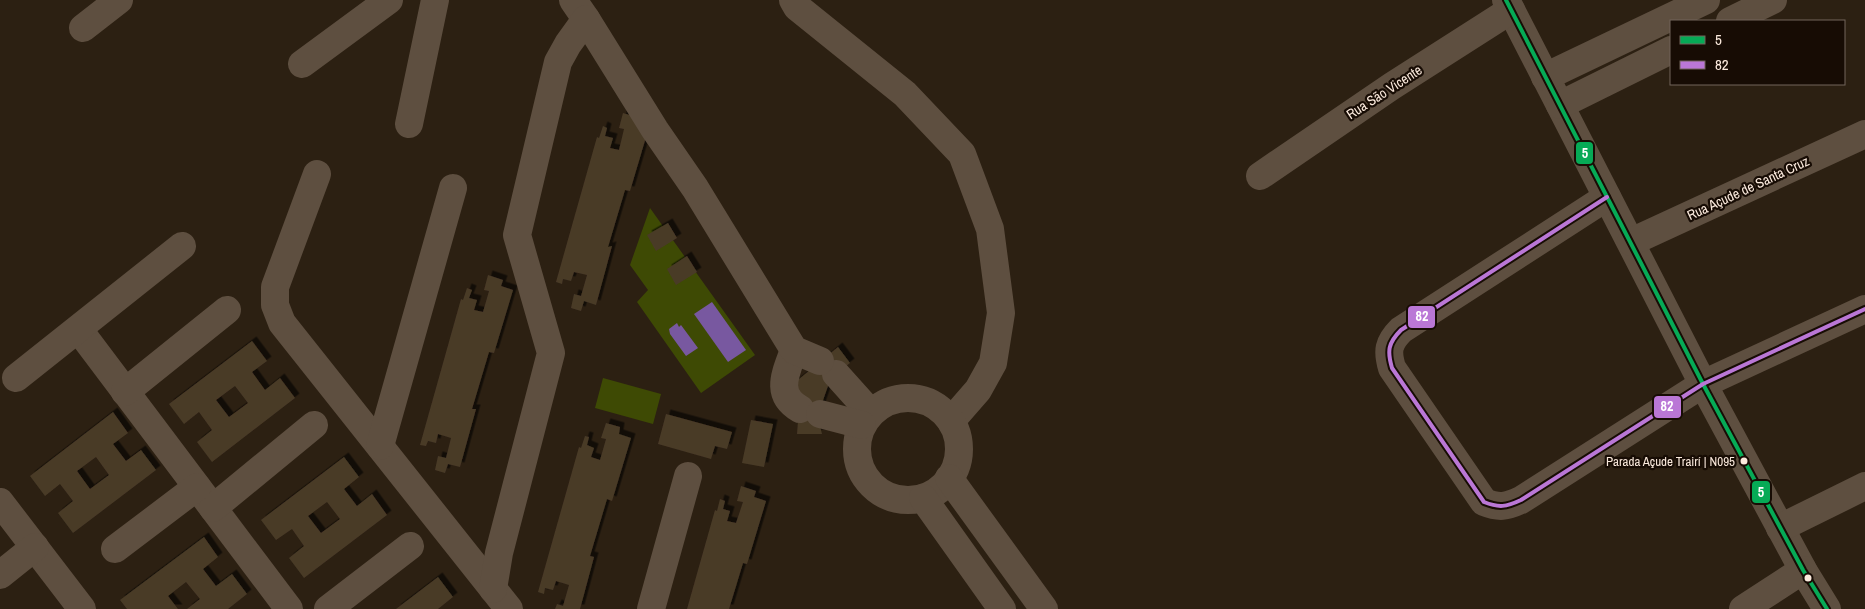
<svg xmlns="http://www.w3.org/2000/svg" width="1865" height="609" font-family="'Archivo Narrow',sans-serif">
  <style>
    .green { fill: #3e4a04 }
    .water { fill: #7858a0 }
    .building { fill: #493a28; fill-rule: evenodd; filter: url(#shadow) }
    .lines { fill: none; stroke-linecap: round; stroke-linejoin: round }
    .minor { stroke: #5e4f40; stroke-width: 28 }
    .bus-1-casing { stroke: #170c04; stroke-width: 8 }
    .bus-2-casing { stroke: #170c04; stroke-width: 8 }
    .bus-1 { stroke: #06aa56; stroke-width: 4 }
    .bus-2 { stroke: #ba77d6; stroke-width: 4 }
    .bus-dot { fill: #fbeadd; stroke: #170c04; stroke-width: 2 }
    .labels { text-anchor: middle; stroke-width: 4.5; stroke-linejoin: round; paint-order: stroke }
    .bus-label { font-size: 13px; fill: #fbeadd; stroke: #170c04; text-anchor: end }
    .street-label { font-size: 14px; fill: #fbeadd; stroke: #170c04 }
    .line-badge { stroke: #170c04; stroke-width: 2 }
    .badge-label { font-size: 14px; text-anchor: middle; font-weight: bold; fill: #fff }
  </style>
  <defs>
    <filter id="shadow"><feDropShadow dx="4.5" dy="-4.5" stdDeviation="0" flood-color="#0009"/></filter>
  </defs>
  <rect width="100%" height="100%" fill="#2c2012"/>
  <g class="green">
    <path d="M650 208 755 355 701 393 637 302 648 290 630 265Z"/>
    <path d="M603 378 661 394 653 424 595 408Z"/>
  </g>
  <g class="water">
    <path d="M712 302 746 350 728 362 694 314Z"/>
    <path d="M677 323 679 327 681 325 698 348 686 356 670 334 669 329Z"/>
  </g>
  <g class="building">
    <path d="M623 113 639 118 649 127 630 191 625 190 608 247 612 246 596 305 584 301 581 311 571 308 574 294 581 296 587 275 574 272 571 281 563 279 562 284 556 282 597 137 599 138 603 126 607 128 605 136 613 138 610 148 619 150 624 129 619 128Z"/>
    <path d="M668 223 677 238 656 251 647 235Z"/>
    <path d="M687 256 697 272 676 285 667 269Z"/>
    <path d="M488 275 503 280 501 286 513 290 494 353 489 352 472 409H476L460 467 448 464 445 473 435 470 438 456 446 458 451 438 438 434 436 443 428 441 426 446 420 445 461 299 463 300 467 288 472 290 469 298 477 300 474 310 483 312 489 291 484 290Z"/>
    <path d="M252 341 267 361 252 372 265 390 280 378 295 398 212 462 197 442 212 430 199 412 184 424 169 404ZM235 386 248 403 229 417 216 400Z"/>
    <path d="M838 347 850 363 836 374 828 386 821 406 819 422 822 434H797L798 421 793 384Z"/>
    <path d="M113 412 128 433 113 444 126 461 141 450 156 470 73 533 58 513 73 501 60 484 45 496 30 476ZM96 457 109 475 90 489 77 471Z"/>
    <path d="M666 414 732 432 727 449 715 446 711 459 658 444Z"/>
    <path d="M751 420 773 424 764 467 742 463Z"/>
    <path d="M606 423 620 427 619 434 631 438 612 501 607 499 590 556 594 557 580 609H555L557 604 563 606 569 585 556 581 553 590 545 588 544 594 538 592 579 447 581 448 585 436 589 437 587 445 594 448 591 457 600 460 606 439 601 438Z"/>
    <path d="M344 457 359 477 344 489 357 506 372 494 387 515 304 578 289 558 304 546 292 529 276 540 261 520ZM327 502 340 519 321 533 308 516Z"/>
    <path d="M741 486 756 491 754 497 766 501 747 564 743 563 729 609H687L715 510 717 511 720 499 725 501 723 509 730 511 727 521 736 523 743 502 737 501Z"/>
    <path d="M204 537 218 557 203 569 216 586 232 574 247 594 228 609H187L200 599 186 582 168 596 178 609H127L120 600Z"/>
    <path d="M438 577 453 597 438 609H396Z"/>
  </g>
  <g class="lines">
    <g class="minor">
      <path d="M573 0 586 19"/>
      <path d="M793 0 797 7 905 94 962 154 990 229 1001 313 993 363 978 390 951 421"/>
      <path d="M1506 0 1703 384 1803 570 1827 609"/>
      <path d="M1730 21 1773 0"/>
      <path d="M83 28 119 0"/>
      <path d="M302 64 389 0"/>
      <path d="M1545 77 1706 0"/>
      <path d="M1560 105 1671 50"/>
      <path d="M409 124 435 0"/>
      <path d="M317 174 275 287V305L282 323 509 609"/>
      <path d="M1260 176 1392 86 1511 10"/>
      <path d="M1607 197 1401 330C1388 343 1387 351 1392 368L1484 502C1499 508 1506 507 1521 500L1703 384 1865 309"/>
      <path d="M1631 242 1865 134"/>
      <path d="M79 330 289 609"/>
      <path d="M794 350C786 373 774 394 800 409"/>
      <path d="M836 374 871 413"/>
      <path d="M16 378 182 246"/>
      <path d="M125 392 227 310"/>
      <circle cx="908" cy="449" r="51"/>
      <path d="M820 414 862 425"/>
      <path d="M380 446 453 188"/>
      <path d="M949 478 1044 609"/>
      <path d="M923 498 1002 609"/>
      <path d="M0 502 82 609"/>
      <path d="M213 508 314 425"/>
      <path d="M1780 528 1865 486"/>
      <path d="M115 549 197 487"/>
      <path d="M0 575 35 547"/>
      <path d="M493 589 499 553 551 353 517 235 558 62 568 44 586 19 655 130 695 188 794 350 820 361"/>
      <path d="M328 609 410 546"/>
      <path d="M651 609 688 476"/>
      <path d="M1743 609 1803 570"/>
    </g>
    <defs>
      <path id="bus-1" d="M1506 0 1703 384 1803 570 1827 609"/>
      <path id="bus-2" d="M1607 197 1401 330C1388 343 1387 351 1392 368L1484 502C1499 508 1506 507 1521 500L1703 384 1865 309"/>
    </defs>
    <use href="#bus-1" class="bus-1-casing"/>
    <use href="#bus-2" class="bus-2-casing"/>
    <use href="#bus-1" class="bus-1"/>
    <use href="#bus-2" class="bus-2"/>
  </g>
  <g class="bus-dot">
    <circle cx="1744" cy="461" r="4.5"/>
    <circle cx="1808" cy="578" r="4.5"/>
  </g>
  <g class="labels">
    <g class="bus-label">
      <text x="1735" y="466">Parada Açude Trairí | N095</text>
    </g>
    <g class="street-label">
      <text transform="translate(1384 92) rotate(-33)" y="5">Rua São Vicente</text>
      <text transform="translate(1748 188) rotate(-25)" y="5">Rua Açude de Santa Cruz</text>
    </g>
  </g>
  <g class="line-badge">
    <rect x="1575" y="141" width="19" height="24" rx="5" fill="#06aa56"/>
    <rect x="1407" y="305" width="29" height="24" rx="5" fill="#ba77d6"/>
    <rect x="1653" y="395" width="29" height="24" rx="5" fill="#ba77d6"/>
    <rect x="1751" y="480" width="20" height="24" rx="5" fill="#06aa56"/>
  </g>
  <g class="badge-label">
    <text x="1585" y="158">5</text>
    <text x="1422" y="321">82</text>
    <text x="1667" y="411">82</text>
    <text x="1761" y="497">5</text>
  </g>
  <rect x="1670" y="20" width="175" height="65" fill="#170c04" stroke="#72655b"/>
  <rect x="1680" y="36" width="25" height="8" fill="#06aa56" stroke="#72655b"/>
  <text x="1715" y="45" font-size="15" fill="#fbeadd">5</text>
  <rect x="1680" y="61" width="25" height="8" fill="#ba77d6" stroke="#72655b"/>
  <text x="1715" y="70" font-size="15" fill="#fbeadd">82</text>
</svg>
